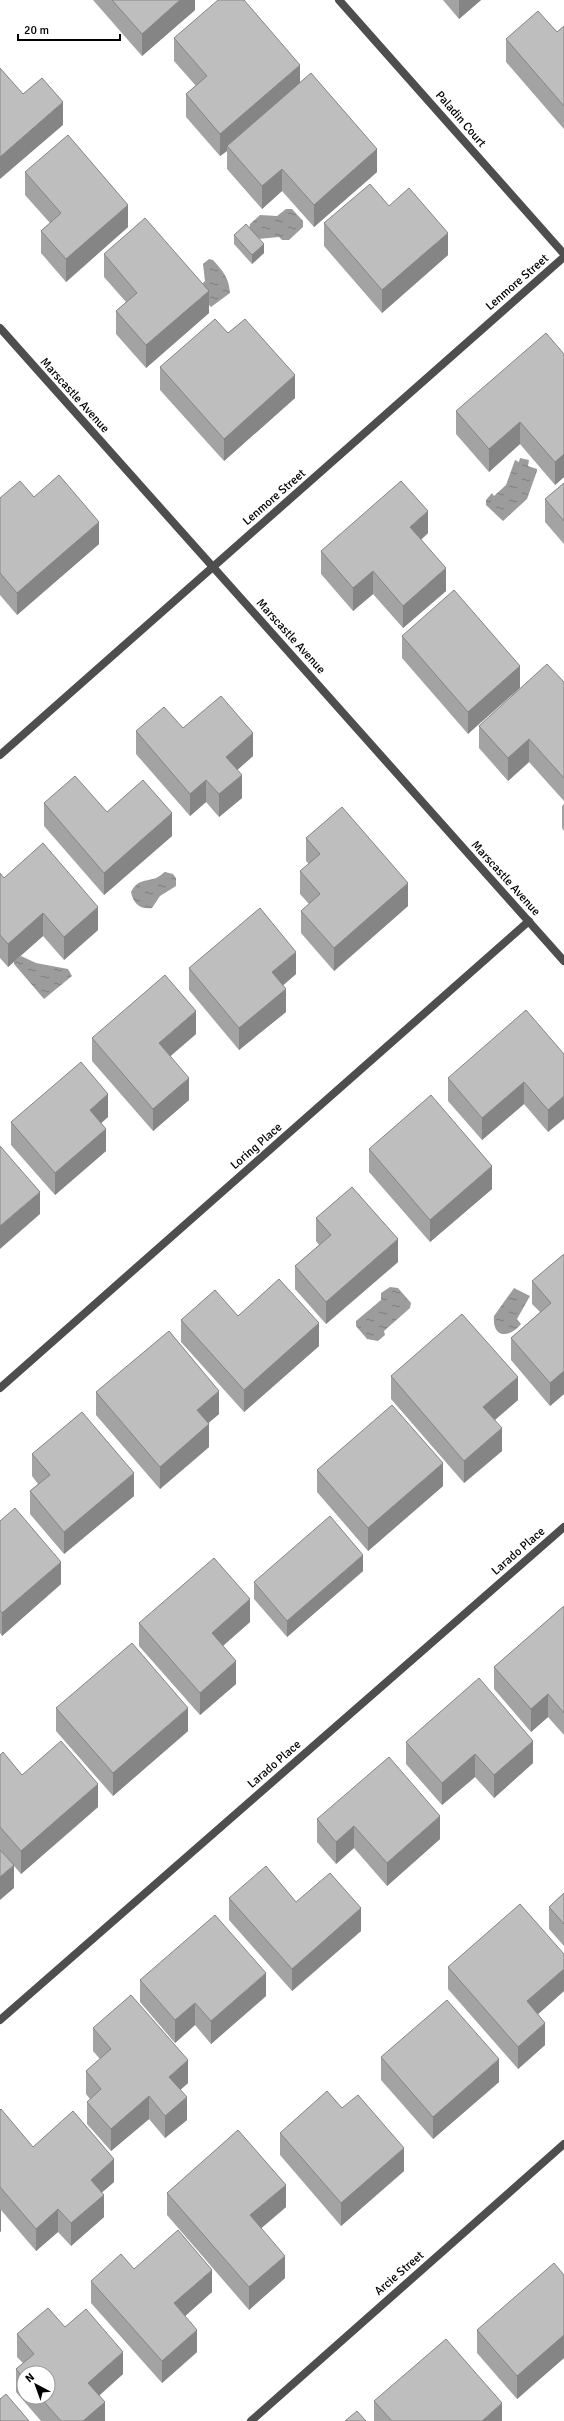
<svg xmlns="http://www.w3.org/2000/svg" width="564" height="2421" font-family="Signika,sans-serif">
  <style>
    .water { fill: url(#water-ripples) }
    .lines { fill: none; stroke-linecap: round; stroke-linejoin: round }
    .street { stroke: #4e4e4e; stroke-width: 8 }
    .wall { fill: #a3a3a3; fill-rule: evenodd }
    .shaded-wall { fill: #858585 }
    .building { fill: #bebebe; stroke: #858585 }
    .labels { text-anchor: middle; stroke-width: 3; stroke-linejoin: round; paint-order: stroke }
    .street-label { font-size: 12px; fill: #000; stroke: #fff }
  </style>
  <defs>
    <pattern id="water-ripples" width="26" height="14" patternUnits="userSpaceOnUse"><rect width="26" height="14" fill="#9c9c9c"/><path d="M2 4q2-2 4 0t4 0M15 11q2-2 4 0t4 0" fill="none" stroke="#7d7d7d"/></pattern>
  </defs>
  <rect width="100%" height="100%" fill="#fff"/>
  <g class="water">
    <path d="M286 209H292L303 221V227L289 240H282L279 237 258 239 249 229 250 224 260 215 277 216Z"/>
    <path d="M209 259 213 260C223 271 229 278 230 293L211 307 200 296V286L205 281 203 264Z"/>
    <path d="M520 458 529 460 528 466 537 469V471L527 499 503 521 486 505V500L492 493 494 496 506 485 515 460 519 462Z"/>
    <path d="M165 872 173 874 176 878V886L160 896 152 908C140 910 133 903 131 892 138 879 144 882 156 878 160 876 162 874 165 872Z"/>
    <path d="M21 956 36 963 68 969 72 976 44 999 14 964V961Z"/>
    <path d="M390 1287 398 1288 411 1303 410 1308 384 1331 385 1335 378 1341 367 1339 356 1326V1321L381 1300V1293Z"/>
    <path d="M514 1288 530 1296 517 1319 521 1324C509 1339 492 1338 494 1316Z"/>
  </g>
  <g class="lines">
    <g class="street">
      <path d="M339 0 564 254"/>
      <path d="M0 328 564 961"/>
      <path d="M0 755 564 257"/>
      <path d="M0 1388 529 921"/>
      <path d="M0 2020 564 1527"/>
      <path d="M251 2421 564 2144"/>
    </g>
  </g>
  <g class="wall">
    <path d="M93 0H195V10L142 56Z"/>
    <path d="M443 0H481L459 19Z"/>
    <path d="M564 26V129L506 62V39L557 32Z"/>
    <path d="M174 38 300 83 377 172 314 227 282 191 262 209 227 169V151L220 156 186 117V94L196 86 174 61Z"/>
    <path d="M25 172 128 227 66 282 41 253V231L50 223 25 195Z"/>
    <path d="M389 206 448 255 382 313 324 246V223Z"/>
    <path d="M234 235 264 253 252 264 234 244Z"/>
    <path d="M104 254 209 313 146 368 116 334V311L126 302 104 277Z"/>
    <path d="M228 333 295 398 224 461 160 390V367Z"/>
    <path d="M564 354V477L555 485 520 444 489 472 456 434V411Z"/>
    <path d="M564 483V544L545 522V499Z"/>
    <path d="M34 497 99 544 17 615 0 595V498Z"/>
    <path d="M428 533 421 540 446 591 403 628 373 594 353 611 321 574V551Z"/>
    <path d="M402 636 520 666 468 734 402 658Z"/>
    <path d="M564 682V801L529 762 508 781 479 748V726Z"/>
    <path d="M183 728 253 756 237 770 242 798 219 817 206 802 190 816 136 754V731Z"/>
    <path d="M44 803 107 812 172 836 104 895 44 826Z"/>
    <path d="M564 804V831L562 828V806Z"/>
    <path d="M306 838 408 906 334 971 301 933V911L309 904 300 894V871L309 864 306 861Z"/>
    <path d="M0 873 4 878 98 930 64 960 43 936 8 967 0 958Z"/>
    <path d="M189 968 296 974 283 985 286 1012 239 1050 189 990Z"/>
    <path d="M196 1034 170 1056 189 1100 153 1131 92 1061V1038Z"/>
    <path d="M564 1054 548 1132 524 1104 482 1140 448 1101V1078Z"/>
    <path d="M108 1117 101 1123 106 1151 55 1195 11 1145V1122Z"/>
    <path d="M369 1149 492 1189 430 1242 369 1172Z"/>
    <path d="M316 1218 398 1262 326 1324 295 1289V1266L319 1245 316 1241Z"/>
    <path d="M564 1254V1394L550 1406 511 1360V1338L540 1312 532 1304V1281Z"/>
    <path d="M238 1316 319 1346 244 1412 181 1342V1320Z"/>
    <path d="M391 1376 518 1400 495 1420 502 1451 464 1483 391 1399Z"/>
    <path d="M96 1392 219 1414 208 1423 209 1447 160 1489 96 1415Z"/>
    <path d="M32 1454 134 1496 64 1554 30 1514V1491L38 1484 32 1476Z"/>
    <path d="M317 1470 443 1486 368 1551 317 1492Z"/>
    <path d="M0 1521 61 1584 2 1636 0 1633Z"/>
    <path d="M363 1571 287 1637 254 1599V1582Z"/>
    <path d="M564 1606V1735L548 1717 531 1732 494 1689V1667Z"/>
    <path d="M250 1622 223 1646 236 1684 200 1715 139 1646V1623Z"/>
    <path d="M56 1708 188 1731 113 1796 56 1731Z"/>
    <path d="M406 1742 533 1763 494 1798 475 1777 442 1805 406 1764Z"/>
    <path d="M0 1755 22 1775 98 1807 21 1874 0 1850Z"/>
    <path d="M317 1819 440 1839 387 1886 354 1848 336 1864 317 1842Z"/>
    <path d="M564 1893V1946L549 1929V1907Z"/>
    <path d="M229 1898 296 1902 361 1931 292 1991 229 1920Z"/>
    <path d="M564 1954V1991L538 2014 545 2045 518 2069 448 1989V1967Z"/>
    <path d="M140 1980 266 1996 211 2044 195 2025 175 2043 140 2002Z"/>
    <path d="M93 2028 188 2083 180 2090 187 2120 165 2138 149 2119 111 2151 87 2124V2102L90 2099 86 2094V2071L100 2059 93 2051Z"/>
    <path d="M381 2057 499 2082 433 2139 381 2080Z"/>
    <path d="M342 2108 404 2171 341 2226 280 2155V2133Z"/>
    <path d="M0 2110 33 2147 114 2182 102 2192 104 2217 71 2246 58 2232 36 2251 1 2210V2231L0 2232Z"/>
    <path d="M167 2193 286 2207 261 2228 285 2278 249 2310 167 2215Z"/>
    <path d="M134 2269 212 2292 185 2316 197 2352 162 2383 91 2303V2281Z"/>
    <path d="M564 2275V2358L517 2399 477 2353V2330Z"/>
    <path d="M65 2327 123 2374 99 2396 105 2421H41L16 2392V2369L23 2363 17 2357V2334ZM24 2373 48 2397H24Z"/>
    <path d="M374 2401 502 2421H374Z"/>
  </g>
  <g class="shaded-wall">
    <path d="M180 0H195V10L142 56V34Z"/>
    <path d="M459 0H481L459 19Z"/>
    <path d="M300 65V87L227 146V151L220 156V134Z"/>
    <path d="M63 102V125L0 179V157Z"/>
    <path d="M377 149V172L314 227V205Z"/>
    <path d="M282 169V191L262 209V186Z"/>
    <path d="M128 205V227L66 282V259Z"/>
    <path d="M448 233V255L382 313V290Z"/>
    <path d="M264 244V253L252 264V255Z"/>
    <path d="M209 291V313L146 368V345Z"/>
    <path d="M295 375V398L224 461V439Z"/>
    <path d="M520 422V444L489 472V449Z"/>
    <path d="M564 454V477L555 485V462Z"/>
    <path d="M428 511V533L410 549V527Z"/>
    <path d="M99 522V544L17 615V593Z"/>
    <path d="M446 568V591L403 628V606Z"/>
    <path d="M373 571V594L353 611V588Z"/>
    <path d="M520 666V688L468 734V712Z"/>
    <path d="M253 733V756L226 780V757Z"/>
    <path d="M529 739V762L508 781V758Z"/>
    <path d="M242 775V798L219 817V794Z"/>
    <path d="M206 780V802L190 816V794Z"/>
    <path d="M172 813V836L104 895V873Z"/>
    <path d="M408 883V906L334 971V948Z"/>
    <path d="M98 907V930L64 960V937Z"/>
    <path d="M43 913V936L8 967V944Z"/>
    <path d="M296 952V974L272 995V972Z"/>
    <path d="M286 989V1012L239 1050V1028Z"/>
    <path d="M196 1011V1034L159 1066V1043Z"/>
    <path d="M189 1078V1100L153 1131V1109Z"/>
    <path d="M524 1082V1104L482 1140V1118Z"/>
    <path d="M108 1094V1117L90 1133V1110Z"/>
    <path d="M564 1096V1119L548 1132V1110Z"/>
    <path d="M106 1129V1151L55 1195V1173Z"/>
    <path d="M492 1166V1189L430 1242V1220Z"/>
    <path d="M40 1192V1214L0 1249V1226Z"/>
    <path d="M398 1239V1262L326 1324V1302Z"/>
    <path d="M319 1323V1346L244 1412V1390Z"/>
    <path d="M564 1371V1394L550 1406V1383Z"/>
    <path d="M518 1377V1400L483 1430V1407Z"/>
    <path d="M219 1391V1414L197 1433V1410Z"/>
    <path d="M209 1424V1447L160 1489V1467Z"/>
    <path d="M502 1428V1451L464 1483V1461Z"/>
    <path d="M443 1463V1486L368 1551V1528Z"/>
    <path d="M134 1473V1496L64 1554V1532Z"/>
    <path d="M363 1555V1571L287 1637V1621Z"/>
    <path d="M61 1562V1584L2 1636V1613Z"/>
    <path d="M250 1599V1622L212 1655V1633Z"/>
    <path d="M236 1661V1684L200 1715V1693Z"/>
    <path d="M548 1694V1717L531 1732V1709Z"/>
    <path d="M188 1708V1731L113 1796V1773Z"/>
    <path d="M533 1741V1763L494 1798V1775Z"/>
    <path d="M475 1754V1777L442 1805V1783Z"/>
    <path d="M98 1784V1807L21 1874V1851Z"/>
    <path d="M440 1816V1839L387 1886V1863Z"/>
    <path d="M354 1826V1848L336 1864V1842Z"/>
    <path d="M14 1865V1888L0 1900V1877Z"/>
    <path d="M361 1908V1931L292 1991V1969Z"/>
    <path d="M564 1969V1991L527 2024V2001Z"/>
    <path d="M266 1973V1996L211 2044V2021Z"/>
    <path d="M195 2003V2025L175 2043V2020Z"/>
    <path d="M545 2023V2045L518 2069V2047Z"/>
    <path d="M499 2059V2082L433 2139V2117Z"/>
    <path d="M188 2060V2083L169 2100V2077Z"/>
    <path d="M149 2096V2119L111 2151V2129Z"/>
    <path d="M187 2097V2120L165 2138V2116Z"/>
    <path d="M404 2148V2171L341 2226V2203Z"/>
    <path d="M114 2159V2182L91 2202V2180Z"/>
    <path d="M286 2185V2207L250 2238V2215Z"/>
    <path d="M104 2195V2217L71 2246V2223Z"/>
    <path d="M1 2209V2231L0 2232V2210Z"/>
    <path d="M58 2209V2232L36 2251V2229Z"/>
    <path d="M285 2256V2278L249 2310V2287Z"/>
    <path d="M212 2270V2292L174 2326V2303Z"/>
    <path d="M197 2330V2352L162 2383V2361Z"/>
    <path d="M564 2335V2358L517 2399V2376Z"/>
    <path d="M123 2352V2374L88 2405V2383Z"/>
    <path d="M105 2402V2421H83Z"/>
    <path d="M502 2403V2421H482Z"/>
  </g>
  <g class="building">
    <path d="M112 0H180L142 34Z"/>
    <path d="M218 0H244L300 65 220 134 186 94 207 76 174 38Z"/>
    <path d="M538 11 557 32 564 26V106L506 39Z"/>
    <path d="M0 68 23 94 42 78 63 102 0 157Z"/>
    <path d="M311 73 377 149 314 205 282 169 262 186 227 146Z"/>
    <path d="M68 135 128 205 66 259 41 231 61 213 25 172Z"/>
    <path d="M370 184 389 206 409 188 448 233 382 290 324 223Z"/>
    <path d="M145 218 209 291 146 345 116 311 137 293 104 254Z"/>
    <path d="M246 224 264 244 252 255 234 235Z"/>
    <path d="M215 319 228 333 245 319 295 375 224 439 160 367Z"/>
    <path d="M546 333 564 354V454L555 462 520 422 489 449 456 411Z"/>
    <path d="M59 475 99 522 17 593 0 573V498L20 481 34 497Z"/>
    <path d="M401 481 428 511 410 527 446 568 403 606 373 571 353 588 321 551Z"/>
    <path d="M564 483V521L545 499Z"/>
    <path d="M454 590 520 666 468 712 402 636Z"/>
    <path d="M547 664 564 682V778L529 739 508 758 479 726Z"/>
    <path d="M221 696 253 733 226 757 242 775 219 794 206 780 190 794 136 731 164 707 183 728Z"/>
    <path d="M75 776 107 812 143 780 172 813 104 873 44 803Z"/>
    <path d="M342 807 408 883 334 948 301 911 320 894 300 871 320 854 306 838Z"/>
    <path d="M43 843 98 907 64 937 43 913 8 944 0 935V873L4 878Z"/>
    <path d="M260 908 296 952 272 972 286 989 239 1028 189 968Z"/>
    <path d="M165 975 196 1011 159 1043 189 1078 153 1109 92 1038Z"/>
    <path d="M526 1010 564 1054V1096L548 1110 524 1082 482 1118 448 1078Z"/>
    <path d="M81 1062 108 1094 90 1110 106 1129 55 1173 11 1122Z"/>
    <path d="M431 1095 492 1166 430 1220 369 1149Z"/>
    <path d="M0 1146 40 1192 0 1226Z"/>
    <path d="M352 1187 398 1239 326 1302 295 1266 331 1235 316 1218Z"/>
    <path d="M564 1254V1371L550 1383 511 1338 551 1303 532 1281Z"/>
    <path d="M279 1279 319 1323 244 1390 181 1320 215 1290 238 1316Z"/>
    <path d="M462 1314 518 1377 483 1407 502 1428 464 1461 391 1376Z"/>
    <path d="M169 1331 219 1391 197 1410 209 1424 160 1467 96 1392Z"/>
    <path d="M392 1405 443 1463 368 1528 317 1470Z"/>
    <path d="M82 1412 134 1473 64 1532 30 1491 50 1475 32 1454Z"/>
    <path d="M15 1508 61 1562 2 1613 0 1610V1521Z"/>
    <path d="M330 1516 363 1555 287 1621 254 1582Z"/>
    <path d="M214 1558 250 1599 212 1633 236 1661 200 1693 139 1623Z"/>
    <path d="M564 1606V1713L548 1694 531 1709 494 1667Z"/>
    <path d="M132 1643 188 1708 113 1773 56 1708Z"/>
    <path d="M479 1678 533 1741 494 1775 475 1754 442 1783 406 1742Z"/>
    <path d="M61 1741 98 1784 21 1851 0 1827V1755L3 1752 22 1775Z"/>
    <path d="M389 1757 440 1816 387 1863 354 1826 336 1842 317 1819Z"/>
    <path d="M0 1850 14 1865 0 1877Z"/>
    <path d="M266 1866 296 1902 330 1873 361 1908 292 1969 229 1898Z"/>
    <path d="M564 1893V1924L549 1907Z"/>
    <path d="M520 1904 564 1954V1969L527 2001 545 2023 518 2047 448 1967Z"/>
    <path d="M215 1915 266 1973 211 2021 195 2003 175 2020 140 1980Z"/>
    <path d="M131 1995 188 2060 169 2077 187 2097 165 2116 149 2096 111 2129 87 2102 101 2089 86 2071 111 2049 93 2028Z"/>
    <path d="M447 2000 499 2059 433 2117 381 2057Z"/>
    <path d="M327 2091 342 2108 358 2095 404 2148 341 2203 280 2133Z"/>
    <path d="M1 2109 33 2147 73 2111 114 2159 91 2180 104 2195 71 2223 58 2209 36 2229 0 2187V2110Z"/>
    <path d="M238 2130 286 2185 250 2215 285 2256 249 2287 167 2193Z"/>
    <path d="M178 2230 212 2270 174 2303 197 2330 162 2361 91 2281 121 2254 134 2269Z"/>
    <path d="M554 2263 564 2275V2335L517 2376 477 2330Z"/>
    <path d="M48 2308 65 2327 86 2309 123 2352 88 2383 105 2402 83 2421H61L40 2397H48V2373H24V2379L16 2369 34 2354 17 2334Z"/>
    <path d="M446 2339 502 2403 482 2421H392L374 2401Z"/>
    <path d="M6 2394 29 2421H0V2399Z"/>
    <path d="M357 2411 366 2421H345Z"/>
  </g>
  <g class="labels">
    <g class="street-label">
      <text transform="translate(461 119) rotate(49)" y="4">Paladin Court</text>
      <text transform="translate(517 282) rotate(-41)" y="4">Lenmore Street</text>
      <text transform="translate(75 395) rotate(48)" y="4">Marscastle Avenue</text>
      <text transform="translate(274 497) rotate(-41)" y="4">Lenmore Street</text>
      <text transform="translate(291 636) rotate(48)" y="4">Marscastle Avenue</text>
      <text transform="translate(506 878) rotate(48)" y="4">Marscastle Avenue</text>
      <text transform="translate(256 1146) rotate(-41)" y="4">Loring Place</text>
      <text transform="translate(518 1551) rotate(-41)" y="4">Larado Place</text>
      <text transform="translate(274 1764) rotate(-41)" y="4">Larado Place</text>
      <text transform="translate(399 2273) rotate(-41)" y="4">Arcie Street</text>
    </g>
  </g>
  <g transform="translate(36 2385) rotate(319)"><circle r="19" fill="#ffffff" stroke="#999999"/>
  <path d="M0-3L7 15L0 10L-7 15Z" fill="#000000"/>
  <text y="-6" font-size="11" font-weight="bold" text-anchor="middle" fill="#000000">N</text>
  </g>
  <path d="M18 34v6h102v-6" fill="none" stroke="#000000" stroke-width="2"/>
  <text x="24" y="34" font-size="12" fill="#000000" stroke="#ffffff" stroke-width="3" paint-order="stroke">20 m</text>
</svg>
